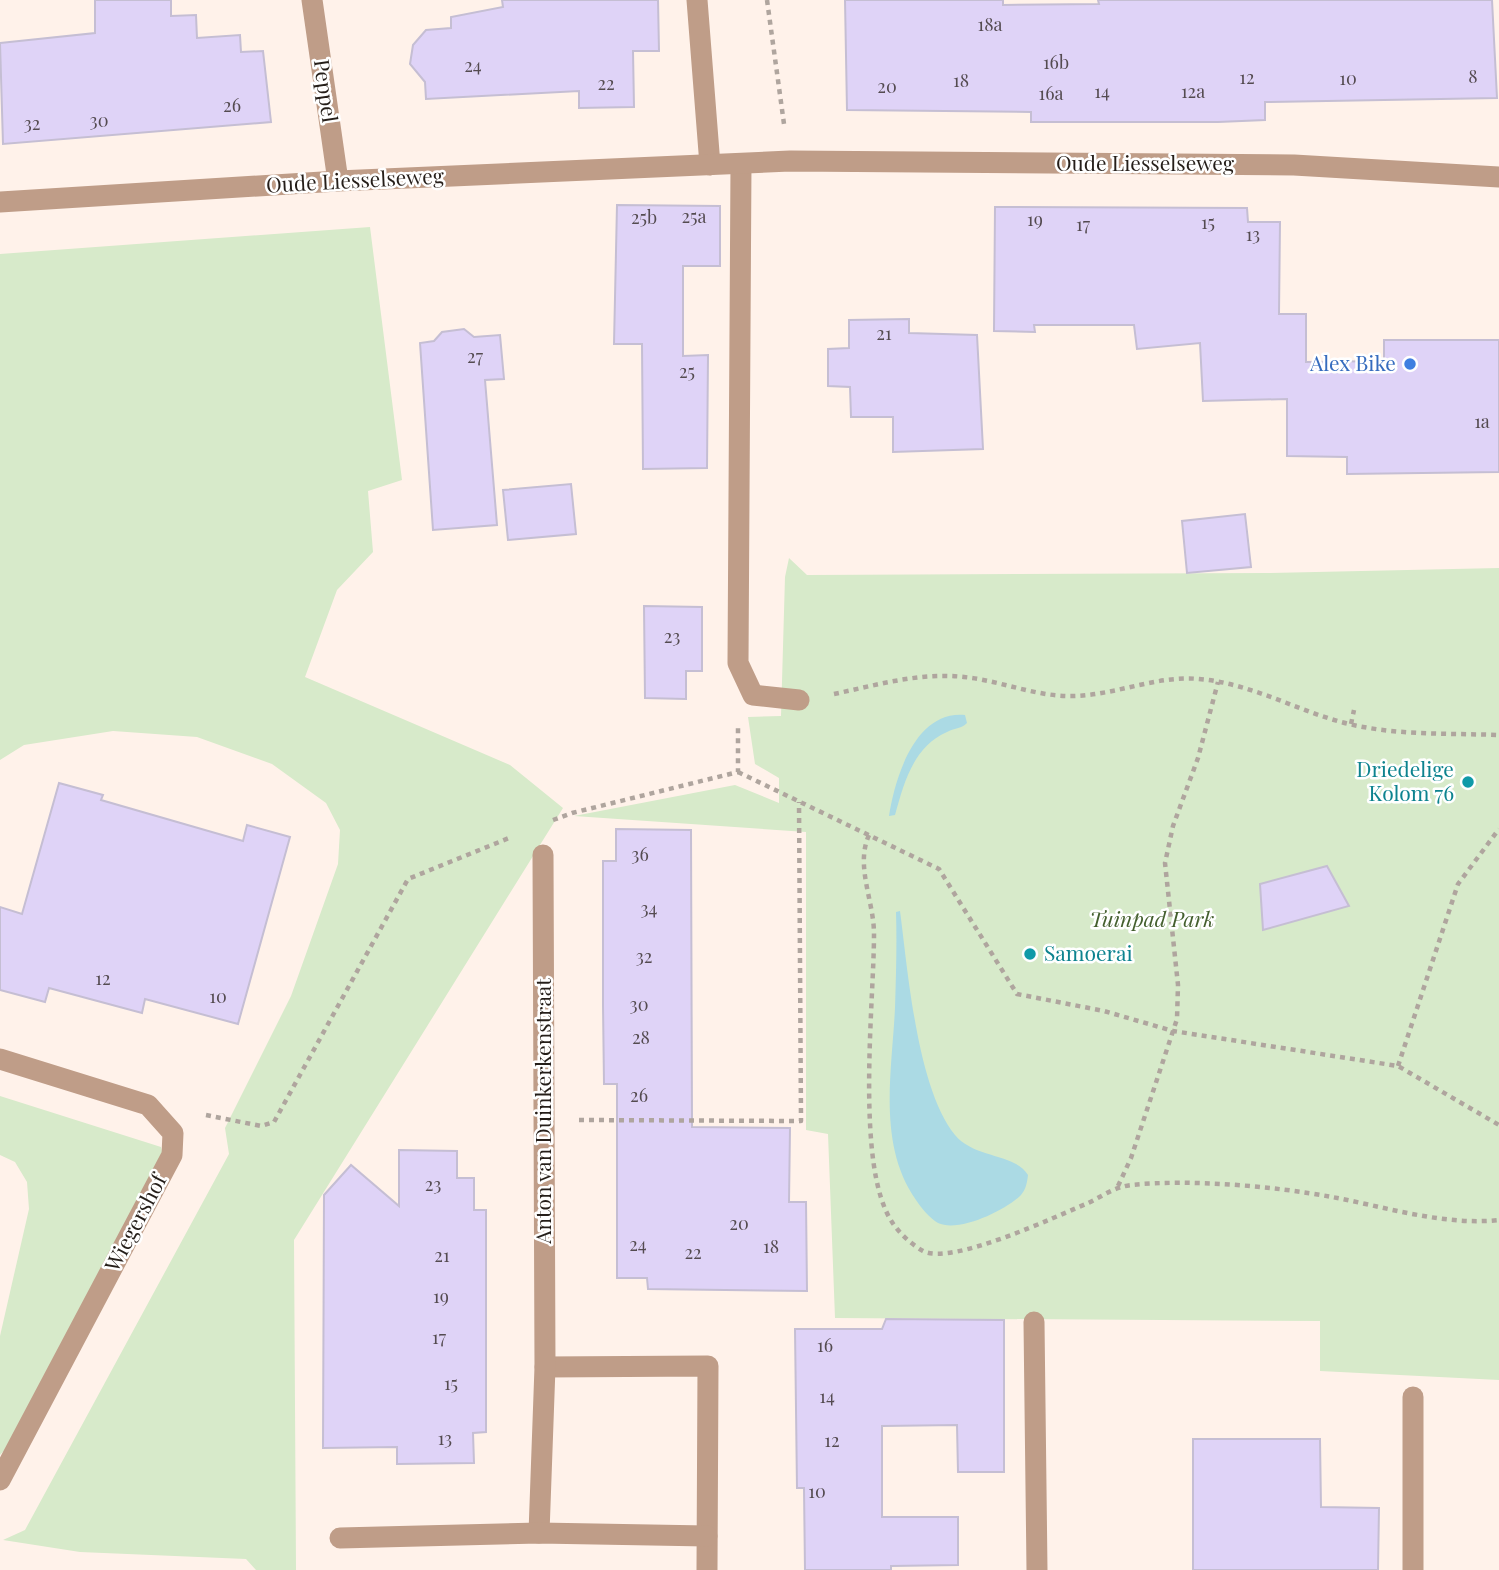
<svg xmlns="http://www.w3.org/2000/svg" width="1499" height="1570" font-family="'Playfair Display',serif">
  <style>
    .green { fill: #d7eaca }
    .water { fill: #abdae4 }
    .building { fill: #dfd3f7; stroke: #c5bed3; stroke-width: 2 }
    .lines { fill: none; stroke-linecap: round; stroke-linejoin: round }
    .path { stroke: #afa59e; stroke-width: 4.5; stroke-dasharray: 5 5; stroke-linecap: butt }
    .lane { stroke: #bf9d88; stroke-width: 21 }
    .street { stroke: #bf9d88; stroke-width: 21 }
    .shop-dot { fill: #3f7fe0; stroke: #fff; stroke-width: 2.5 }
    .culture-dot { fill: #0f9aa8; stroke: #fff; stroke-width: 2.5 }
    .labels { text-anchor: middle; stroke-width: 5; stroke-linejoin: round; paint-order: stroke }
    .number-label { font-size: 18px; fill: #544b50 }
    .street-label { font-size: 21px; fill: #251e19; stroke: #fff }
    .shop-label { font-size: 21px; fill: #366cbe; stroke: #fff; text-anchor: end }
    .culture-label { font-size: 21px; fill: #0d838f; stroke: #fff; text-anchor: end }
    .park-label { font-size: 21px; font-style: italic; fill: #445f2e; stroke: #fff }
  </style>
  <rect width="100%" height="100%" fill="#fff2ea"/>
  <g class="green">
    <path d="M370 227 402 480 368 491 373 552 337 590 305 677 510 765 563 808 294 1240 296 1570H256L246 1559 80 1552 3 1540 25 1530 229 1154 225 1128 291 996 338 864 340 830 326 803 272 764 197 737 113 731 24 745 0 760V254Z"/>
    <path d="M789 558 807 575 1268 573 1499 568V1380L1320 1371V1321L835 1318 828 1134 806 1130V832L574 816 735 785 779 803V778L755 764 748 717 781 716 785 577Z"/>
    <path d="M0 1096 161 1147 164 1161 11 1443 0 1455V1336L29 1209 27 1182 15 1162 0 1155Z"/>
  </g>
  <g class="water">
    <path d="M965 715 967 723C961 729 954 728 947 732 913 747 904 783 895 815L889 816C895 778 915 710 965 715Z"/>
    <path d="M900 911C908 971 917 1088 955 1135 975 1159 1015 1153 1028 1175 1027 1183 1026 1189 1021 1195 1006 1210 959 1233 938 1223 930 1218 921 1208 916 1200 877 1144 892 1072 895 1008 896 976 897 944 896 912Z"/>
  </g>
  <g class="building">
    <path d="M95 0H171V16L196 15 197 38 240 35 241 52 263 51 271 122 3 144 0 43 95 33Z"/>
    <path d="M502 0H658L659 51H633L634 107 579 108V91L426 99 425 82 410 64 413 45 426 30 451 28V17L503 7Z"/>
    <path d="M845 0H1003V5L1099 4 1098 0H1492L1497 98 1265 102V120L1218 122H1031V112L847 110Z"/>
    <path d="M617 205 720 206V266H683V356L708 355 707 468 643 469 642 344H614Z"/>
    <path d="M995 207 1247 208 1248 222H1280L1279 314H1306V362L1384 361V340H1499V472L1347 474V457L1287 456V399L1203 401 1200 343 1137 349 1134 325H1034L1035 332 994 331Z"/>
    <path d="M909 319V333L977 335 983 449 893 452V417H851L850 387 828 386V349L849 348V320Z"/>
    <path d="M464 329 474 337 500 335 504 379 485 380 497 525 433 530 420 343 434 341 442 332Z"/>
    <path d="M571 484 576 534 508 540 503 490Z"/>
    <path d="M1245 514 1251 567 1187 573 1182 521Z"/>
    <path d="M644 606 702 607V671H686V699L645 698Z"/>
    <path d="M59 783 103 795 101 800 243 841 247 825 290 837 238 1024 145 999 142 1013 49 988 45 1002 0 990V907L22 914Z"/>
    <path d="M616 829 691 830 692 1127 790 1128 789 1202H806L807 1291 648 1289 647 1278H617V1084H604L603 1005V861H616Z"/>
    <path d="M1327 866 1349 906 1263 930 1260 884Z"/>
    <path d="M399 1150 457 1151V1178H474V1210H486V1432L473 1433 474 1463 397 1464V1447L323 1448 324 1195 351 1165 399 1206Z"/>
    <path d="M886 1319 1004 1320V1472H958L957 1425 882 1426V1517H958V1565L891 1566V1570H805L804 1488H797L795 1329H882Z"/>
    <path d="M1193 1439H1320L1321 1507 1379 1508 1378 1570H1193Z"/>
  </g>
  <g class="lines">
    <g class="path">
      <path d="M767 0 784 124"/>
      <path d="M834 694C877 685 920 672 964 677 1002 681 1036 697 1074 696 1116 695 1157 675 1199 679 1249 683 1294 709 1341 722 1393 736 1446 733 1499 735"/>
      <path d="M1351 724 1354 710"/>
      <path d="M738 772 939 869 1017 994 1104 1011 1173 1031 1398 1066 1499 1125"/>
      <path d="M553 820 572 813 738 772V727"/>
      <path d="M869 835C855 866 874 901 874 934 874 1003 855 1166 892 1222 899 1233 911 1244 923 1251 951 1266 1057 1216 1088 1203 1103 1196 1114 1187 1131 1185 1190 1179 1273 1186 1332 1197 1386 1207 1444 1226 1499 1220"/>
      <path d="M1398 1066 1458 884 1499 829"/>
      <path d="M206 1115 261 1126 274 1122 408 879 509 838"/>
      <path d="M579 1120 801 1121 799 802"/>
      <path d="M1118 1186 1131 1158 1177 1019 1178 985 1165 863 1173 826 1198 758 1218 682"/>
    </g>
    <g class="lane">
      <path d="M741 164 738 663 753 695 799 700"/>
      <path d="M1034 1322 1037 1570"/>
      <path d="M1413 1570V1397"/>
    </g>
    <g class="street">
      <path d="M312 0 338 181"/>
      <path d="M697 0 710 165"/>
      <path d="M0 202 338 181 790 161 1294 165 1499 177"/>
      <path d="M0 1059 148 1105 173 1133 172 1155 0 1480"/>
      <path d="M545 1367 708 1366 707 1570"/>
      <path d="M539 1533 545 1367 543 855"/>
      <path d="M340 1538 539 1533 707 1536"/>
    </g>
  </g>
  <circle class="shop-dot" cx="1410" cy="364" r="7"/>
  <g class="culture-dot">
    <circle cx="1468" cy="782" r="7"/>
    <circle cx="1030" cy="954" r="7"/>
  </g>
  <g class="labels">
    <g class="number-label">
      <text x="990" y="31">18a</text>
      <text x="1056" y="69">16b</text>
      <text x="473" y="72">24</text>
      <text x="1473" y="83">8</text>
      <text x="1247" y="84">12</text>
      <text x="1348" y="85">10</text>
      <text x="961" y="87">18</text>
      <text x="606" y="90">22</text>
      <text x="887" y="93">20</text>
      <text x="1102" y="98">14</text>
      <text x="1193" y="98">12a</text>
      <text x="1051" y="100">16a</text>
      <text x="232" y="112">26</text>
      <text x="99" y="127">30</text>
      <text x="32" y="130">32</text>
      <text x="694" y="223">25a</text>
      <text x="644" y="224">25b</text>
      <text x="1035" y="226">19</text>
      <text x="1208" y="229">15</text>
      <text x="1083" y="231">17</text>
      <text x="1253" y="241">13</text>
      <text x="884" y="340">21</text>
      <text x="475" y="363">27</text>
      <text x="687" y="378">25</text>
      <text x="1482" y="428">1a</text>
      <text x="672" y="643">23</text>
      <text x="640" y="861">36</text>
      <text x="649" y="915">34</text>
      <text x="644" y="963">32</text>
      <text x="103" y="985">12</text>
      <text x="218" y="1003">10</text>
      <text x="639" y="1011">30</text>
      <text x="641" y="1044">28</text>
      <text x="639" y="1102">26</text>
      <text x="433" y="1191">23</text>
      <text x="739" y="1230">20</text>
      <text x="638" y="1251">24</text>
      <text x="771" y="1253">18</text>
      <text x="693" y="1259">22</text>
      <text x="442" y="1262">21</text>
      <text x="441" y="1303">19</text>
      <text x="439" y="1344">17</text>
      <text x="825" y="1352">16</text>
      <text x="451" y="1390">15</text>
      <text x="827" y="1403">14</text>
      <text x="445" y="1445">13</text>
      <text x="832" y="1447">12</text>
      <text x="817" y="1498">10</text>
    </g>
    <g class="street-label">
      <text transform="translate(325 91) rotate(82)" y="7">Peppel</text>
      <text x="1145" y="171">Oude Liesselseweg</text>
      <text transform="translate(355 181) rotate(-3)" y="7">Oude Liesselseweg</text>
      <text transform="translate(544 1111) rotate(-90)" y="7">Anton van Duinkerkenstraat</text>
      <text transform="translate(136 1223) rotate(-62)" y="7">Wiegershof</text>
    </g>
    <g class="shop-label">
      <text x="1396" y="371">Alex Bike</text>
    </g>
    <g class="culture-label">
      <text x="1454" y="777">Driedelige<tspan x="1454" dy="24">Kolom 76</tspan></text>
      <text x="1044" y="961" text-anchor="start">Samoerai</text>
    </g>
    <g class="park-label">
      <text x="1152" y="927">Tuinpad Park</text>
    </g>
  </g>
</svg>
